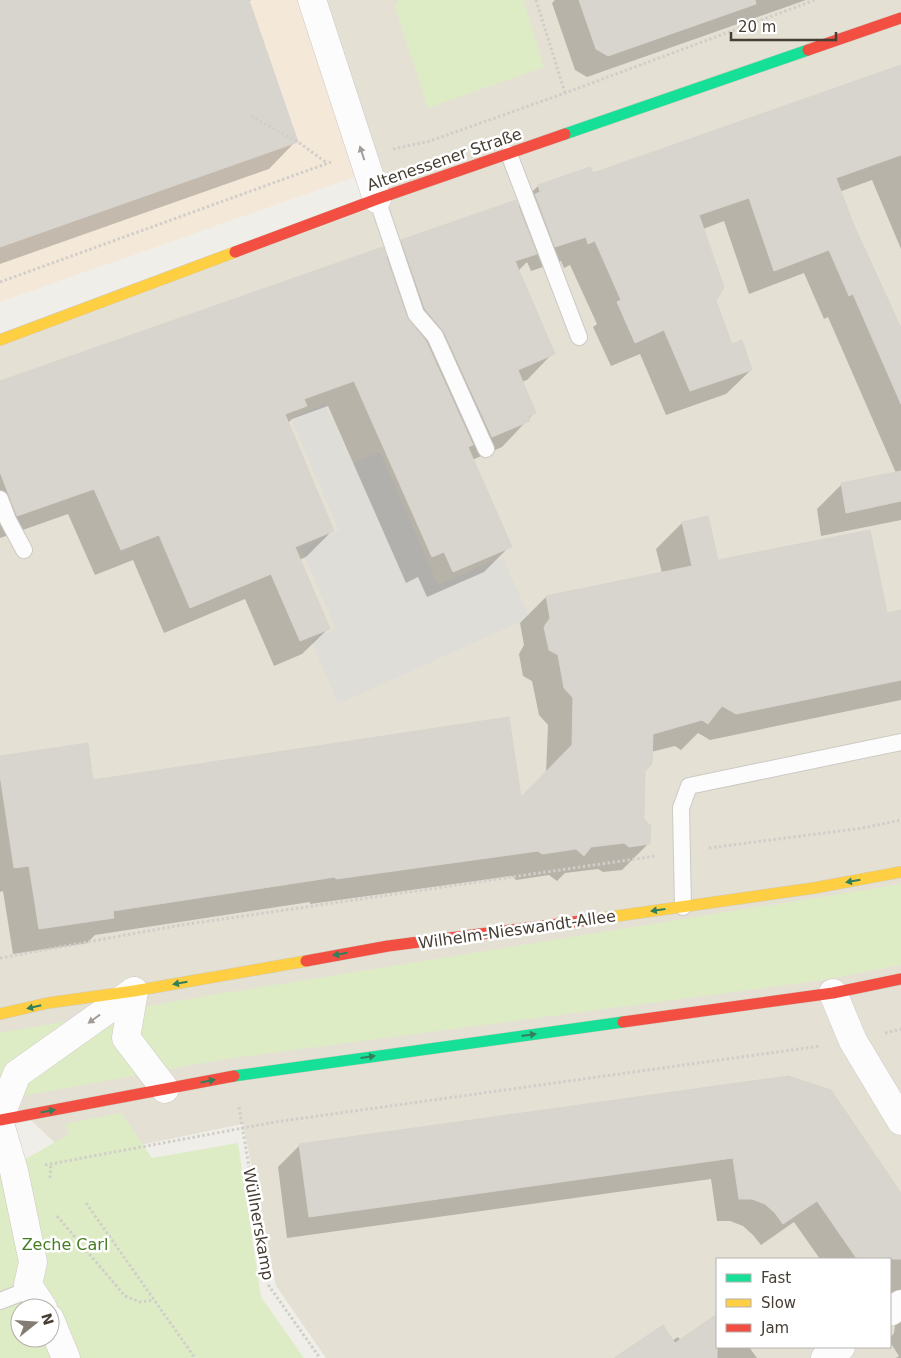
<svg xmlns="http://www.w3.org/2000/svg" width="901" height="1358" font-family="'DejaVu Sans',sans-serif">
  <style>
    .residential { fill: #e5e0d4; fill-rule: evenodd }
    .commercial { fill: #f4e9d9 }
    .green { fill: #ddecc5; fill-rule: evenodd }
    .parking { fill: #dfddd8 }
    .shadow { fill: #0003 }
    .building { fill: #d8d5cf; stroke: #d8d4cd }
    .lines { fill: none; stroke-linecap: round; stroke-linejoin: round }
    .lane-casing { stroke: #cdcac4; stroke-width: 18 }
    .street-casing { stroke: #cdcac4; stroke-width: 29 }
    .fast-casing { stroke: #d0cbbe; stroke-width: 12 }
    .slow-casing { stroke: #d0cbbe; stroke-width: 12 }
    .jam-casing { stroke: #d0cbbe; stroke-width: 12 }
    .path { stroke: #d1cec9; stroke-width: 3; stroke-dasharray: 2.5 2.5; stroke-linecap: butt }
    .lane { stroke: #fdfcfc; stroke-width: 16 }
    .street { stroke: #fdfcfc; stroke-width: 28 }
    .fast { stroke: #16e098; stroke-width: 11 }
    .slow { stroke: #ffcf43; stroke-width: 11 }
    .jam { stroke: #f24e42; stroke-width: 11 }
    .oneway { fill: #a29d98 }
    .oneway2 { fill: #337f5b }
    .labels { text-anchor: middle; stroke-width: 5; stroke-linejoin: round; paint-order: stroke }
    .street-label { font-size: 16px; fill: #463e33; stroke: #fff }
    .park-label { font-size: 16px; fill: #457c22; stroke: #fff }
  </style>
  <rect width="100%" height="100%" fill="#f0eee8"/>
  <path class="residential" d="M319 0H901V1358H326L276 1286 243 1124 72 1159 0 1091V345L384 203ZM717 1259H890V1347H717Z"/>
  <path class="commercial" d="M0 0H308L366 173 0 302Z"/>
  <g class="green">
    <path d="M398 0H523L544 67 428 108 395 7Z"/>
    <path d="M901 884V965L824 980 226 1059 0 1100V1033L200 997Z"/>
    <path d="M121 1113 152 1158 238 1143 261 1297 304 1358H0V1174L69 1134 65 1124ZM20 1308H50V1338H20Z"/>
  </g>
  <path class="parking" d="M325 404 353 463 380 452 438 585 503 557 529 618 338 704 311 640 336 629 301 548 339 531 291 418Z"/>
  <g class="shadow">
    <path d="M0 0H251L249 2 296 141 269 169 0 264Z"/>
    <path d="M555 0H806L587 77 575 70 552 3Z"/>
    <path d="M901 66V249L872 180 839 192 851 223 901 331V520L821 536 817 509 842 484 896 473 828 317 824 319 804 273 749 294 724 221 703 229 715 301 731 346 751 370 726 394 666 415 640 354 611 366 593 327 597 324 570 265 564 268 561 261 531 271 527 262 518 271 553 353 527 380 521 382 534 413 502 447 472 460 510 546 484 572 427 597 418 577 406 583 328 406 292 419 287 424 332 531 306 557 299 560 329 628 302 654 274 666 245 599 164 633 133 560 95 575 68 514 0 538V383L385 258 402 241 517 207 538 186 590 168 593 174Z"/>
    <path d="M707 517 717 562 886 615 901 610V700L710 740 698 733 681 750 675 746 651 752 644 770 642 819 649 843 622 870 603 872 598 869 565 873 557 881 549 875 516 880 512 876 310 904V902L95 935 87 943 13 954 3 891 0 892V758L92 781 520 799 546 773 548 725 539 715 532 681 523 676 519 654 524 645 520 623 546 597 662 573 656 549 682 523Z"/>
    <path d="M788 1077 901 1195V1358H896L899 1356 890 1342V1338L894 1333 895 1325 890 1315V1259H820L794 1222 761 1245 753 1235 743 1226 730 1221H717L711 1179 287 1238 278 1167 300 1145Z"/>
    <path d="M717 1316V1347H749L757 1358H618L672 1341 678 1337 681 1341Z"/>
  </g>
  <g class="building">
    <path d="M0 0H249L298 142 0 247Z"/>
    <path d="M579 0H755L756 4 608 56 596 49Z"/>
    <path d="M901 65V155L836 178 853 223 901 328V404L853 294 849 296 829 250 774 271 749 198 699 215 724 287 716 301 732 344 742 340 752 370 690 391 664 330 635 343 617 302 621 300 595 241 588 244 586 237 555 247 535 194 540 192 538 185 590 167 593 173Z"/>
    <path d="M516 200 537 254 515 261 555 354 518 370 536 413 528 417 530 421 492 437 444 332 425 309 401 240Z"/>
    <path d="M383 247 407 317 426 341 473 445 468 447 512 547 453 572 444 552 432 557 354 381 304 399 307 406 285 414 334 531 295 547 330 629 300 641 271 574 190 608 159 535 121 550 94 489 17 516 0 472V381Z"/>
    <path d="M901 471V501L846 513 841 483Z"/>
    <path d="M708 516 718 560 870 530 887 613 901 610V680L736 714 722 706 708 724 702 720 653 734 652 764 645 771 644 819 651 826 650 844 629 847 624 843 591 847 584 856 576 849 542 854 538 851 336 879 335 877 113 911 114 918 39 929 29 866 14 868 0 775V756L88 743 93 780 509 717 521 797 572 745 573 698 564 688 558 655 549 650 544 627 550 618 546 596 692 566 682 522Z"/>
    <path d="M788 1076 831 1090 901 1193V1259H857L817 1201 783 1224 775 1213 765 1204 752 1199H739L733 1158 309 1217 299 1144Z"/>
    <path d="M717 1314V1358H614L663 1325 675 1343Z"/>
  </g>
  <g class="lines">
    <defs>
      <g id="lane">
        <path d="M509 154 579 337"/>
        <path d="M377 199 416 314 435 336 486 449"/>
        <path d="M0 499 8 520 24 550"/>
        <path d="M683 907 681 808 689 786 901 742"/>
        <path d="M0 1301 18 1294 28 1285"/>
      </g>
      <g id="street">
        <path d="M312 0 377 199"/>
        <path d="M134 991 126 1038 165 1089"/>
        <path d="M833 993 853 1041 901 1121"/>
        <path d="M0 1117 17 1074 134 991"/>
        <path d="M0 1124 14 1171 33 1262 28 1285 43 1308"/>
        <path d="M890 1312 901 1304"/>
        <path d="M50 1319 66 1358"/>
        <path d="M825 1358 841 1347"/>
      </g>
      <g id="fast">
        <path d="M565 134 808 50"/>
        <path d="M234 1076 623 1022"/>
      </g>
      <g id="slow">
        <path d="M0 340 235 252"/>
        <path d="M596 919 814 888 901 872"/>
        <path d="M0 1014 48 1003 134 991 306 961"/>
      </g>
      <g id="jam">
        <path d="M808 50 901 18"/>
        <path d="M235 252 377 199 565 134"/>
        <path d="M306 961 388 946 596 919"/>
        <path d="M623 1022 833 993 901 979"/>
        <path d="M0 1120 234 1076"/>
      </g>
    </defs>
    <use href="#lane" class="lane-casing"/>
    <use href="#street" class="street-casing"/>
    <use href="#fast" class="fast-casing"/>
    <use href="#slow" class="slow-casing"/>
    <use href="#jam" class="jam-casing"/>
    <g class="path">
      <path d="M536 0 565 93"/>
      <path d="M251 116 298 142 327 163"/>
      <path d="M393 149 430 141 565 93 815 0"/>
      <path d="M0 282 331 162"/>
      <path d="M709 848 863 828 901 820"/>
      <path d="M0 958 175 926 656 856"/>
      <path d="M885 1033 901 1029"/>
      <path d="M239 1107 269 1286 320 1358"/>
      <path d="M45 1165 275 1122 820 1046"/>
      <path d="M50 1178 51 1164"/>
      <path d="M86 1203 195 1358"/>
      <path d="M57 1216 125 1296 140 1302 153 1300"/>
    </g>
    <use href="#lane" class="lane"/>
    <use href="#street" class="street"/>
    <use href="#fast" class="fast"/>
    <use href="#slow" class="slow"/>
    <use href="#jam" class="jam"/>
  </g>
  <defs><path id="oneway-solid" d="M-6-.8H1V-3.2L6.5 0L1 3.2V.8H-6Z" transform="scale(1.25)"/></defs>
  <g class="oneway">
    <use href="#oneway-solid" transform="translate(362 153) rotate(-108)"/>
    <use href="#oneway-solid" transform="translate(94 1019) rotate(144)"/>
  </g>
  <g class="oneway2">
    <use href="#oneway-solid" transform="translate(853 881) rotate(170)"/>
    <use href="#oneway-solid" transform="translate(658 910) rotate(172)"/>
    <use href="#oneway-solid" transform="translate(340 954) rotate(170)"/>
    <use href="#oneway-solid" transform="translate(180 983) rotate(170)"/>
    <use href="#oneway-solid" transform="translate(34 1007) rotate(167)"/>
    <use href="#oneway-solid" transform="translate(529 1035) rotate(-8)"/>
    <use href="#oneway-solid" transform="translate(368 1057) rotate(-8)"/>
    <use href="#oneway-solid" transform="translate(208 1081) rotate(-11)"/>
    <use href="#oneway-solid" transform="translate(48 1111) rotate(-11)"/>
  </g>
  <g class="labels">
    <g class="street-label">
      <text transform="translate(444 159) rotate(-19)" y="6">Altenessener Straße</text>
      <text transform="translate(517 929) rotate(-8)" y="6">Wilhelm-Nieswandt-Allee</text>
      <text transform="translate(259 1224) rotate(80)" y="6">Wüllnerskamp</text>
    </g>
    <g class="park-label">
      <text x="65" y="1250">Zeche Carl</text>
    </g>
  </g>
  <rect x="716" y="1258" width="175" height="90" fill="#ffffff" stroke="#b5b2ad"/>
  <rect x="726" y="1274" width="25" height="8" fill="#16e098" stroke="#b5b2ad"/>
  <text x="761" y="1283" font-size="15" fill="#463e33">Fast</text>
  <rect x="726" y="1299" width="25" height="8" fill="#ffcf43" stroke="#b5b2ad"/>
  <text x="761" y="1308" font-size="15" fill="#463e33">Slow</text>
  <rect x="726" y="1324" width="25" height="8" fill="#f24e42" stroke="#b5b2ad"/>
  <text x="761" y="1333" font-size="15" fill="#463e33">Jam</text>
  <g transform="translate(35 1323) rotate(73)"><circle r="24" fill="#ffffff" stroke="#b5b2ad"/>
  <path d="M0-4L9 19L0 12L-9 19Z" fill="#827c72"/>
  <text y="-8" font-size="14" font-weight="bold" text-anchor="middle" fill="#463e33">N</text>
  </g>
  <path d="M731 32v8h105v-8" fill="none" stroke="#463e33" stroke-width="2.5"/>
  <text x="738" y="32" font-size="15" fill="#463e33" stroke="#ffffff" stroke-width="4" paint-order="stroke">20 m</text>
</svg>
